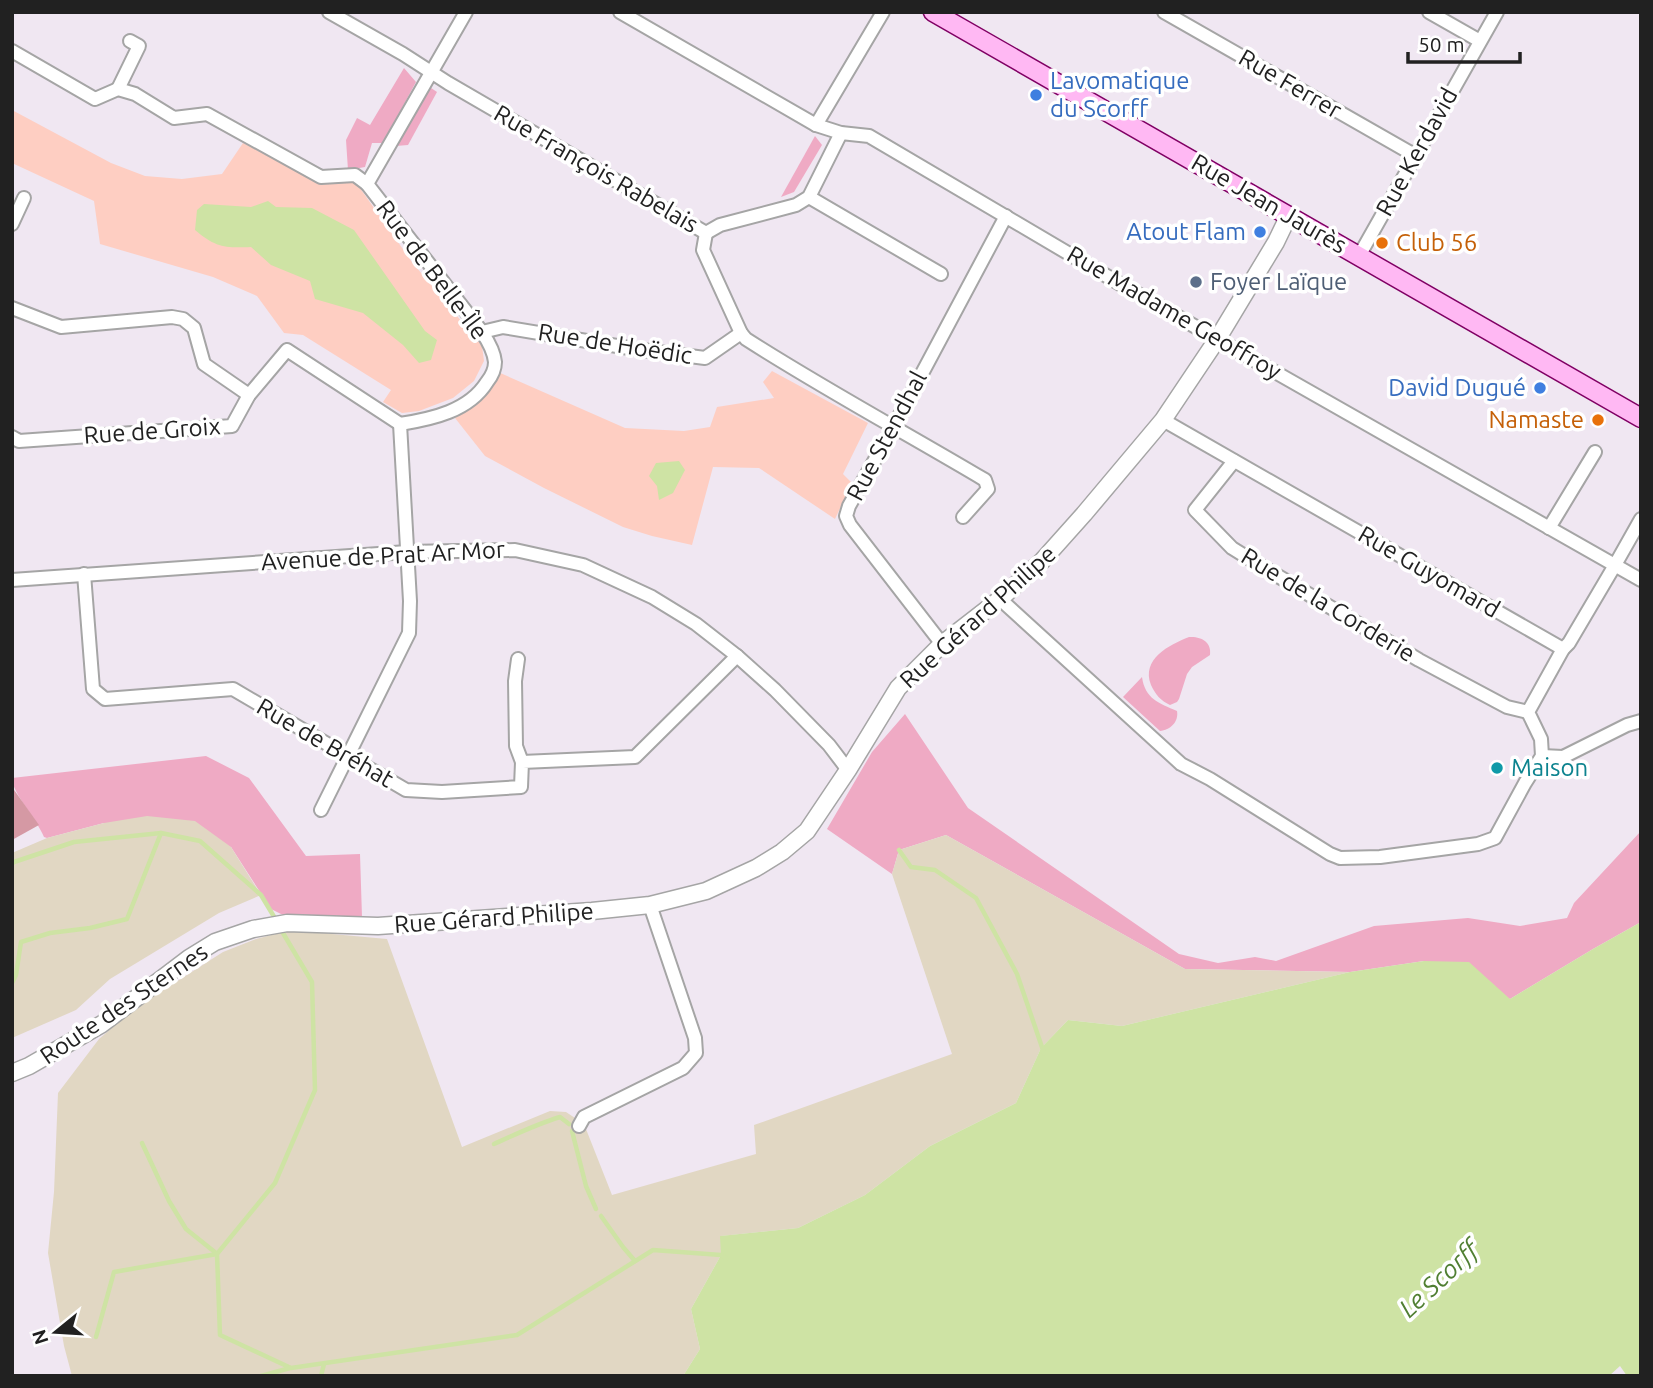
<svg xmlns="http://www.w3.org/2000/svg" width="1653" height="1388" font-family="Ubuntu,sans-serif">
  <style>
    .grass { fill: #efaac4 }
    .forest { fill: #d599a4 }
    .wetland { fill: #e1d7c3 }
    .park { fill: #fecec2 }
    .water { fill: #cee3a4 }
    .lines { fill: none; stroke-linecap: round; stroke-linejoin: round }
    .stream { stroke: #cee3a4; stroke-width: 4.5 }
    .minor-casing { stroke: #a5a5a5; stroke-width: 16 }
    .tertiary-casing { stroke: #a5a5a5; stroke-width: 19 }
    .secondary-casing { stroke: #800064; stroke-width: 21 }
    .minor { stroke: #fff; stroke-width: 12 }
    .tertiary { stroke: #fff; stroke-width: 16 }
    .secondary { stroke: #ffb8f3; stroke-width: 18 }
    .shop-dot { fill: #3f7fe0; stroke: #fff; stroke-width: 2.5 }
    .food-dot { fill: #e8710a; stroke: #fff; stroke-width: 2.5 }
    .service-dot { fill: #5c6f8a; stroke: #fff; stroke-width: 2.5 }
    .culture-dot { fill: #0f9aa8; stroke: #fff; stroke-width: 2.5 }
    .labels { text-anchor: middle; stroke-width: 7; stroke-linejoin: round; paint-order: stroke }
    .shop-label { font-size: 24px; fill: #366cbe; stroke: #fff; text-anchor: end }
    .street-label { font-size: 24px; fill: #212121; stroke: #fff }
    .food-label { font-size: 24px; fill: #c56008; stroke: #fff; text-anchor: start }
    .service-label { font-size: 24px; fill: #4e5e75; stroke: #fff; text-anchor: start }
    .culture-label { font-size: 24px; fill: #0d838f; stroke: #fff; text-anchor: start }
    .water-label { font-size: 26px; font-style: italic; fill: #507f32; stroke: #fff }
  </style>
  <rect width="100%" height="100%" fill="#f0e7f2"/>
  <g class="grass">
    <path d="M404 68 416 82 383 143H372L365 167 348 170 346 140 357 118 370 125Z"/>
    <path d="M428 86 437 92 408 145 396 146Z"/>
    <path d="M815 136 822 145 794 192 781 197Z"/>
    <path d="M1189 637C1201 636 1212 642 1210 655L1192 667 1187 674 1179 699 1177 702 1170 705C1161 701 1155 694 1151 685 1141 659 1169 645 1189 637Z"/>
    <path d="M1142 677C1145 699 1159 703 1177 711 1179 722 1170 730 1160 731L1123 697Z"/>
    <path d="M905 714 968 808 1179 954 1218 963 1255 957 1276 961 1374 926 1468 918 1520 926 1567 918 1574 903 1641 831V922L1593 949 1510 999 1424 961 1350 972 1185 969 946 835 899 850 892 874 827 829 872 752Z"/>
    <path d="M206 756 249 778 306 856 360 854 362 917 283 915 271 909 231 847 104 823 47 838 44 837C37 819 12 793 12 778Z"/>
  </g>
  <path class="forest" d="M12 787 39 825 12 840Z"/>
  <g class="wetland">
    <path d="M147 816 195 821 231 847 261 895 219 913 110 979 76 1010 12 1038V853L47 838 104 823Z"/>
    <path d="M946 835 1185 969 1350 972 1122 1026 1068 1020 1041 1048 1016 1103 930 1146 865 1195 798 1228 721 1236V1255L691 1309 700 1349 683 1376H72L64 1346 48 1253 54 1192 58 1093 99 1039 135 1008 223 952 256 939 298 928 332 934 387 939 462 1147 550 1111 566 1112 584 1124 612 1195 756 1154 754 1125 952 1054 892 874 899 850Z"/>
  </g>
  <g class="park">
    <path d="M12 110 111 163 145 176 182 179 222 174 243 143 321 184 355 181 412 262 482 346 484 361 474 381 453 398 419 411 402 413 383 402 391 390 303 335 284 333 257 296 213 277 100 244 94 201 12 163Z"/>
    <path d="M772 371 868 423 843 474 852 483 835 519 759 468 713 467 692 545 652 536 623 527 544 488 485 456 455 418 485 394 498 372 625 428 684 431 710 427 717 407 774 398 763 382Z"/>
  </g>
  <g class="water">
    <path d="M268 201 276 207 312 208 354 230 425 331 437 340 431 360 419 363 403 345 363 313 315 299 310 281 271 265 251 247C226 248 216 248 195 230L197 210 204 204 251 207Z"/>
    <path d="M679 461 685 470 673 493 659 500 657 486 649 476 656 463Z"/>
    <path d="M1641 922V1376H1627L1620 1366 1609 1376H683L700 1349 691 1309 721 1255 720 1236 798 1228 865 1195 930 1146 1016 1103 1041 1048 1068 1020 1122 1026 1350 972 1424 961 1469 962 1510 999 1593 949Z"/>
  </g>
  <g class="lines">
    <g class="stream">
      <path d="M899 850 911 867 935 870 976 898 1017 974 1044 1053"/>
      <path d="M12 864 14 862 74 842 161 833 200 841 261 895 276 920"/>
      <path d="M280 928 312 982 315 1090 275 1183 217 1254 220 1335 291 1368 517 1335 653 1250 721 1255 726 1258"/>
      <path d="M12 983 16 975 21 942 50 933 90 928 127 919 161 833"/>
      <path d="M572 1131 586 1186 596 1209"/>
      <path d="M142 1143 169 1201 186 1229 216 1253"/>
      <path d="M494 1144C516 1134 537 1124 560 1117L569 1124"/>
      <path d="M601 1216 623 1247 635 1261"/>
      <path d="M96 1337 114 1272 217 1254"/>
      <path d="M261 1376 290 1368"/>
      <path d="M321 1376 324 1364"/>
    </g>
    <defs>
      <g id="minor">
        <path d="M329 12 403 54 448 83 706 233 720 225 796 205 809 197 841 133"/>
        <path d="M620 12 816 125 841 133 869 136 1122 285 1641 580"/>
        <path d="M1164 12 1416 156"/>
        <path d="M1429 12 1480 41"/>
        <path d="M12 51 95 99 118 89 135 94 174 118 207 114 321 177 355 175 367 184"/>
        <path d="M118 89 139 46 130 41"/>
        <path d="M816 125 883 12"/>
        <path d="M809 197 941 274"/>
        <path d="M12 224 24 198"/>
        <path d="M706 233 703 250 741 333 746 339C824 389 906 433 985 480L988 489 963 517"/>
        <path d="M1359 256 1497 12"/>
        <path d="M12 308 61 327 172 317 183 319 194 328 204 364 249 395"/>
        <path d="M482 332 503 327 635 349 705 358 741 333"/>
        <path d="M1163 420 1563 649 1569 643 1615 565 1641 519"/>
        <path d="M12 437 19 441 232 426 249 395 287 350 400 424"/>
        <path d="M1234 461 1195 510 1232 548 1261 566 1419 660 1507 707 1528 712"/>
        <path d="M1549 528 1595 452"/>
        <path d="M84 574 93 689 105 699 233 689 406 790 442 792 521 787 522 762 635 757 737 656"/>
        <path d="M12 580 407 552 515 550 583 565 652 597 696 624 737 656 775 690 829 745 848 770"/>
        <path d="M1000 599 1181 764 1210 779 1330 854 1340 858 1380 857 1478 844 1495 838 1525 783 1542 756 1541 739 1528 712 1563 649"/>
        <path d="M942 644 850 525 846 516 849 506 894 426 1006 216"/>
        <path d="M518 659 515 681 516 746 522 762"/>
        <path d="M1542 756 1563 757 1627 725 1641 721"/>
        <path d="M321 810 409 633 410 601 400 424C432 419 469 411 487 382 491 377 495 369 495 362 494 351 488 341 482 332L367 184 466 12"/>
        <path d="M579 1126 584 1117 683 1068 696 1053 695 1038 650 905"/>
      </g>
      <path id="tertiary" d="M12 1073 29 1066 102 1024 189 958 215 942 253 929 287 923 378 926 592 911 650 905 706 891 756 868 782 852 807 831 848 770 898 688 942 644 1000 599 1042 561 1084 514 1163 420 1218 338 1276 242 1289 215"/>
      <path id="secondary" d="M933 12 1641 418"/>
    </defs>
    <use href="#minor" class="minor-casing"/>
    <use href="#tertiary" class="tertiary-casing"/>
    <use href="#secondary" class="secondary-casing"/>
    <use href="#minor" class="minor"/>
    <use href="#tertiary" class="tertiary"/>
    <use href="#secondary" class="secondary"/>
  </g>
  <g class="shop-dot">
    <circle cx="1036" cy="95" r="7"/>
    <circle cx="1260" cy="232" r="7"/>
    <circle cx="1540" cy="388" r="7"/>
  </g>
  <g class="food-dot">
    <circle cx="1382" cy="243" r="7"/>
    <circle cx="1598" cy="420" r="7"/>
  </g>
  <circle class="service-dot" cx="1196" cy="282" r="7"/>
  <circle class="culture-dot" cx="1497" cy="768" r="7"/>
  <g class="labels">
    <g class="shop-label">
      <text x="1050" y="89" text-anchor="start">Lavomatique<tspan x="1050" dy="28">du Scorff</tspan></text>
      <text x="1246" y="240">Atout Flam</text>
      <text x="1526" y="396">David Dugué</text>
    </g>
    <g class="street-label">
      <text transform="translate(1290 84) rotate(30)" y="8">Rue Ferrer</text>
      <text transform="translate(1417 152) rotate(-61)" y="8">Rue Kerdavid</text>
      <text transform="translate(596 169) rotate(30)" y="8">Rue François Rabelais</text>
      <text transform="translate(1269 204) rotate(30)" y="8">Rue Jean Jaurès</text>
      <text transform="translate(432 270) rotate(53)" y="8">Rue de Belle-Île</text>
      <text transform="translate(1174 313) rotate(30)" y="8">Rue Madame Geoffroy</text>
      <text transform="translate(615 344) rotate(9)" y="8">Rue de Hoëdic</text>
      <text transform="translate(152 431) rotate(-4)" y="8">Rue de Groix</text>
      <text transform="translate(887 436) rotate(-62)" y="8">Rue Stendhal</text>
      <text transform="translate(383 556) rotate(-3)" y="8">Avenue de Prat Ar Mor</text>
      <text transform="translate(1429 572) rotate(30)" y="8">Rue Guyomard</text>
      <text transform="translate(1328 605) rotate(31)" y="8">Rue de la Corderie</text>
      <text transform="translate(978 617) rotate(-42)" y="8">Rue Gérard Philipe</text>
      <text transform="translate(325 743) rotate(30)" y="8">Rue de Bréhat</text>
      <text transform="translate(494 918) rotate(-4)" y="8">Rue Gérard Philipe</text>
      <text transform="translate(124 1004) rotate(-34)" y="8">Route des Sternes</text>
    </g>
    <g class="food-label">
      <text x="1396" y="251">Club 56</text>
      <text x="1584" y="428" text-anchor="end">Namaste</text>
    </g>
    <g class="service-label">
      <text x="1210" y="290">Foyer Laïque</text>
    </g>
    <g class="culture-label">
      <text x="1511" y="776">Maison</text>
    </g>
    <g class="water-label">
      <text transform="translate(1439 1279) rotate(-43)" y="9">Le Scorff</text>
    </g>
  </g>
  <rect width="1653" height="1388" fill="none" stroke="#212121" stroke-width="28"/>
  <g transform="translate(56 1332) rotate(252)" stroke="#ffffff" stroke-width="5" paint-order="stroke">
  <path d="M0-5L12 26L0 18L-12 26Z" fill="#212121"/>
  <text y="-10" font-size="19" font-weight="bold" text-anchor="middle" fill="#212121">N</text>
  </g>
  <path d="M1408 52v10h112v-10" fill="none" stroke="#212121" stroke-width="3.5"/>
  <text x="1418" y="52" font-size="21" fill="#212121" stroke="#ffffff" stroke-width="5" paint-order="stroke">50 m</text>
</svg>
